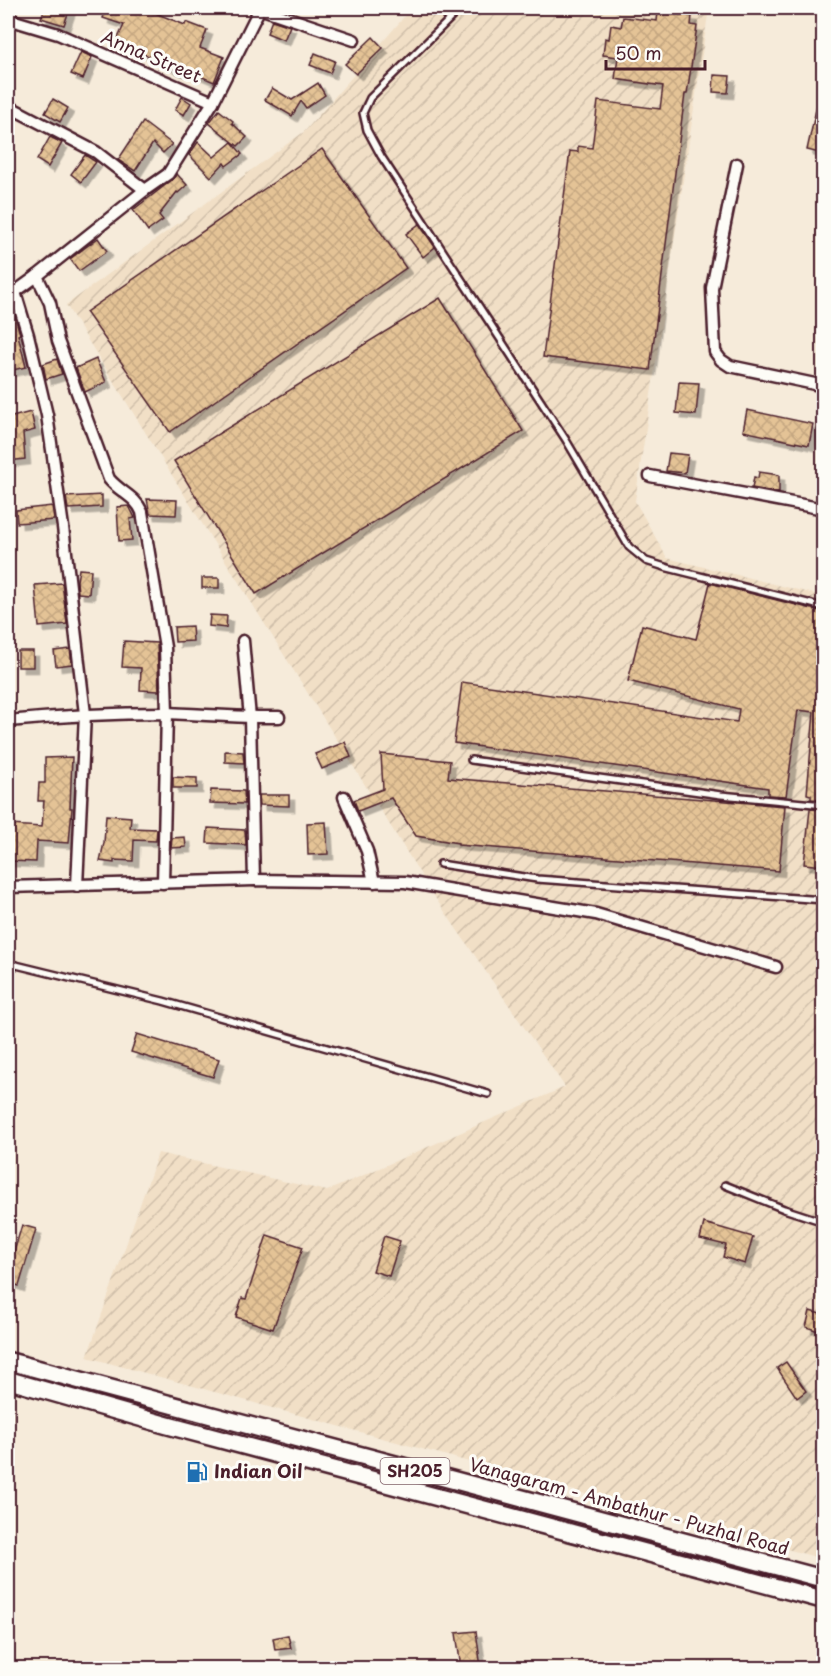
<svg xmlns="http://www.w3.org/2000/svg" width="831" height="1676" font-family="'Playpen Sans',sans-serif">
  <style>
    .industrial { fill: url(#industrial-furrows) }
    .building { fill: url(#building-cross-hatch); stroke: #4a1f2b; stroke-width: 1.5; filter: url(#shadow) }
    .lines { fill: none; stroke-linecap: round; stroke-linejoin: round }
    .lane-casing { stroke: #4a1f2b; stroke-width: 10 }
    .street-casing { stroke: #4a1f2b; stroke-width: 15 }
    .primary-casing { stroke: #4a1f2b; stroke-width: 21 }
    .lane { stroke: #fdfcf7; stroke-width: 5 }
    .street { stroke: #fdfcf7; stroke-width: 10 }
    .primary { stroke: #fdfcf7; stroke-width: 16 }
    .labels { text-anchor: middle; stroke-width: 6; stroke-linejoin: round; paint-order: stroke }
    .shield { fill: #fdfcf7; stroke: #806168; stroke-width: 1.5 }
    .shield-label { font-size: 16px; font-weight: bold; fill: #4a1f2b }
    .street-label { font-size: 18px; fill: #4a1f2b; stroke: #fdfcf7 }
    .poi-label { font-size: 18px; font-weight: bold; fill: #4a1f2b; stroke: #fdfcf7; text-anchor: start }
  </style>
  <defs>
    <pattern id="industrial-furrows" width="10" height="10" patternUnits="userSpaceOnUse" patternTransform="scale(1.5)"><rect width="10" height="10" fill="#f1dfc6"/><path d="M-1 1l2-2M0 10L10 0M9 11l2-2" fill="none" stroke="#d0bfaa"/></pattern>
    <pattern id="building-cross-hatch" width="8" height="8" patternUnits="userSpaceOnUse" patternTransform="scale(1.5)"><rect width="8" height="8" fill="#e4c396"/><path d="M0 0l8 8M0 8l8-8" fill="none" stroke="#c5a781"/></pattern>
    <filter id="shadow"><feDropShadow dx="5.5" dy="5.5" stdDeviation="0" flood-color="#0004"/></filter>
  </defs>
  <rect width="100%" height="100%" fill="#f6ebda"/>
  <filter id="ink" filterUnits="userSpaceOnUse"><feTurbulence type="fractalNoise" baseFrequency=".0167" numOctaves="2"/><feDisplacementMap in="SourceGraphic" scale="12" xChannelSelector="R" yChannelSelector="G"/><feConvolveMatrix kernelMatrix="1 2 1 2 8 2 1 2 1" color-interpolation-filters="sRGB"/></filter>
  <g filter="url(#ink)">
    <path class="industrial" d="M412 8H709L635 501 667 558 823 596V1559L87 1357 158 1153 327 1191 565 1087 436 899 66 305 305 131Z"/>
    <g class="building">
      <path d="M45 8H70L64 25 41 18Z"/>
      <path d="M106 8H155L153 12 185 25 186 22 207 30 200 48 224 57 214 82 182 68 180 72 160 63 161 61 141 53 142 51 117 40 124 25 103 18Z"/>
      <path d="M658 12 692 16 691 25 697 26 687 94H685L650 370 543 357 570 151 578 152V146L592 148 598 101 660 109 663 86 615 79 618 57 603 55 605 38 609 39 611 25 621 27 623 17 657 21Z"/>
      <path d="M272 20 290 26 284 40 267 33Z"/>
      <path d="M373 37 383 48 356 74 345 64Z"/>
      <path d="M81 52 92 57 83 79 71 74Z"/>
      <path d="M315 53 335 61 330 73 310 65Z"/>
      <path d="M714 75 730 76 728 93 713 92Z"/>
      <path d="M318 83 325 95 306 108 301 101 292 116 265 100 272 88 292 100Z"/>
      <path d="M819 96 824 97V154L807 150Z"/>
      <path d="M182 97 191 103 184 115 175 110Z"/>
      <path d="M53 99 68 108 60 122 45 113Z"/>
      <path d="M219 110 233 121 232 123 247 137 238 146 209 123Z"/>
      <path d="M143 122 172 144 163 153 153 143 135 171 118 160Z"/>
      <path d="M50 137 62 143 48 167 37 160Z"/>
      <path d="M198 142 214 157 232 142 242 154 226 166 224 163 211 177 189 155Z"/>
      <path d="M322 149 406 268 170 432 86 312Z"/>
      <path d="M85 155 96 162 81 182 71 174Z"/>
      <path d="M177 174 187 185 178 193 177 192 159 215 163 220 148 231 133 210 172 180Z"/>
      <path d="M419 224 435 247 423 257 406 234Z"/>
      <path d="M98 238 107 251 79 271 70 259Z"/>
      <path d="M440 298 523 431 256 594 174 461Z"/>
      <path d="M8 301H10L20 334 18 335 26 367 8 371Z"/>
      <path d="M57 359 62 374 46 379 43 364Z"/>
      <path d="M96 359 106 382 85 392 76 368Z"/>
      <path d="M679 382 699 383 696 415 676 413Z"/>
      <path d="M747 410 813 424 809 445 743 431Z"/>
      <path d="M31 412 35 430 23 433 25 459 8 461V418Z"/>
      <path d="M669 453 688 455 685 473 666 471Z"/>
      <path d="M759 472 779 475V493L752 488 754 477 758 478Z"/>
      <path d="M102 495V507L68 509 66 497Z"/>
      <path d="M147 499 177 500 176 515 150 514Z"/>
      <path d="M52 506 54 520 17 523 16 510Z"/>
      <path d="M129 506 135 518 130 519 132 540 119 541 117 507Z"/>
      <path d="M79 569 91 570 89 594 78 593 77 581Z"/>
      <rect x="202" y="578" width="17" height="10"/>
      <path d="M62 583 67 624 39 627 35 585Z"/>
      <path d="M710 583 824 612V800L811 799V795L807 794 814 712 798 710 786 796 768 795V788L454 743 462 682 737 722 739 709 628 681 642 625 696 639Z"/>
      <path d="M210 615 227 616 226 628 209 626Z"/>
      <path d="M192 626 193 641 175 642 174 627Z"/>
      <path d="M124 641 157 643 159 691 140 690 141 668 122 667Z"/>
      <path d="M70 649 72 664 56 666 54 651Z"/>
      <rect x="18" y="651" width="15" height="16"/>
      <path d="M345 742 351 757 322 769 315 754Z"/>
      <path d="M225 751 243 752 244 763 225 762Z"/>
      <path d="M381 754 450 761 448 778 785 806 779 871 458 845V843L416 836 391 798 358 811 354 800 383 789Z"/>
      <path d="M72 757 70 808H72L69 843 37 841 36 862 8 861 10 825 42 827 44 801H38L39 783H45V758Z"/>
      <path d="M173 777 197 778V788H173Z"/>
      <path d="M211 790 244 791 245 804 210 803Z"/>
      <path d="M259 795H289V806L260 805Z"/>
      <path d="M810 809 824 810V866L804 864Z"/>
      <path d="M106 815 131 817 130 828 157 829 156 841 134 840 133 861 114 860V863L100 861 104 843Z"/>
      <path d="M326 822 328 854 308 855 307 823Z"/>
      <path d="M208 828 245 830 246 845 207 843Z"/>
      <path d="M185 837 186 847 171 848 172 838Z"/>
      <path d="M137 1034 219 1059 213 1077 131 1052Z"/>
      <path d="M704 1223 753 1237 745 1264 723 1257 726 1245 700 1239Z"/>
      <path d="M22 1225 36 1229 19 1286 8 1282V1261L10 1254 13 1255Z"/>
      <path d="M267 1235 303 1247 273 1329 236 1317 242 1298 246 1299Z"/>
      <path d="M384 1236 400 1241 389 1276 373 1271Z"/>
      <path d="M810 1311 824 1315 819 1331 806 1327Z"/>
      <path d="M786 1362 806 1391 797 1398 777 1368Z"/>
      <path d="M476 1631 481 1668H461L456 1633Z"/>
      <path d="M288 1635 291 1648 275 1650 273 1638Z"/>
    </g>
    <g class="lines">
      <defs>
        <g id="lane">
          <path d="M461 8 370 98 363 113 367 130 381 156 566 440 629 547 646 561 668 568 824 607"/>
          <path d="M471 760 721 795 824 805"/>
          <path d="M440 864 537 879 824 900"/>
          <path d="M8 963 163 1001 488 1094"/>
          <path d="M725 1185 784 1209 824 1222"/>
          <path d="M8 1390V1445"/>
        </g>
        <g id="street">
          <path d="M259 8 354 40"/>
          <path d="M8 19 58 34 213 102"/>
          <path d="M8 106 96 152 145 190"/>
          <path d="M737 164 712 288 715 352 721 360 730 366 824 386"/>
          <path d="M37 276 50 303 58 341 109 479C121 493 135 496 142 512L165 647 167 713 163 883"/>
          <path d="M8 292H15L37 276 145 190 168 174 213 102 260 8"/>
          <path d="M15 292 28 335 47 415 63 527 85 714 77 886"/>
          <path d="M650 476 824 509"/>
          <path d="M243 641 250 718 254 880"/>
          <path d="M8 721C60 716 111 713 164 713 202 714 240 718 279 717"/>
          <path d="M344 797 367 851 374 882"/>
          <path d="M8 887 254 880 405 882 596 914 776 967"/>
        </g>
        <g id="primary">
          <path d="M8 1361 824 1579"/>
          <path d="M8 1380 166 1425 824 1600"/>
        </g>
      </defs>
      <use href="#lane" class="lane-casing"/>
      <use href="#street" class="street-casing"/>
      <use href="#primary" class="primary-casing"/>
      <use href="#lane" class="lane"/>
      <use href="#street" class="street"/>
      <use href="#primary" class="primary"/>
    </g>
  </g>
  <defs>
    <symbol id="fuel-bare" viewBox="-9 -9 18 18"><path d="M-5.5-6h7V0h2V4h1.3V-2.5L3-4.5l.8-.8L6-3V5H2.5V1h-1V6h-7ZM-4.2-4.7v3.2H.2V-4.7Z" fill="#1f6fb2" stroke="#fdfcf7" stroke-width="2.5" paint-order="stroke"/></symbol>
  </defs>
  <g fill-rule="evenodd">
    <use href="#fuel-bare" x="182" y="1457" width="30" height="30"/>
  </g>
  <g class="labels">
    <rect class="shield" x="380.5" y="1458" width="69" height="26" rx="4.5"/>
    <g class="shield-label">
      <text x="415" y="1477">SH205</text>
    </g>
    <g class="street-label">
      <text transform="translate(151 57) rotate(23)" y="6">Anna Street</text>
      <text transform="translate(629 1507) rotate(15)" y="6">Vanagaram - Ambathur - Puzhal Road</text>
    </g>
    <g class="poi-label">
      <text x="214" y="1478">Indian Oil</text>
    </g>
  </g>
  <rect width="831" height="1676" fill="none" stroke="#fdfcf7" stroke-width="30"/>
  <rect x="15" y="15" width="801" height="1646" fill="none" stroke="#4a1f2b" stroke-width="2" filter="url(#ink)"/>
  <path d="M606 60v9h99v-9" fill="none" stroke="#4a1f2b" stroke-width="3"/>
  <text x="615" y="60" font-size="18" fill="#4a1f2b" stroke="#fdfcf7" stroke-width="4.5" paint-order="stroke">50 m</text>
</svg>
